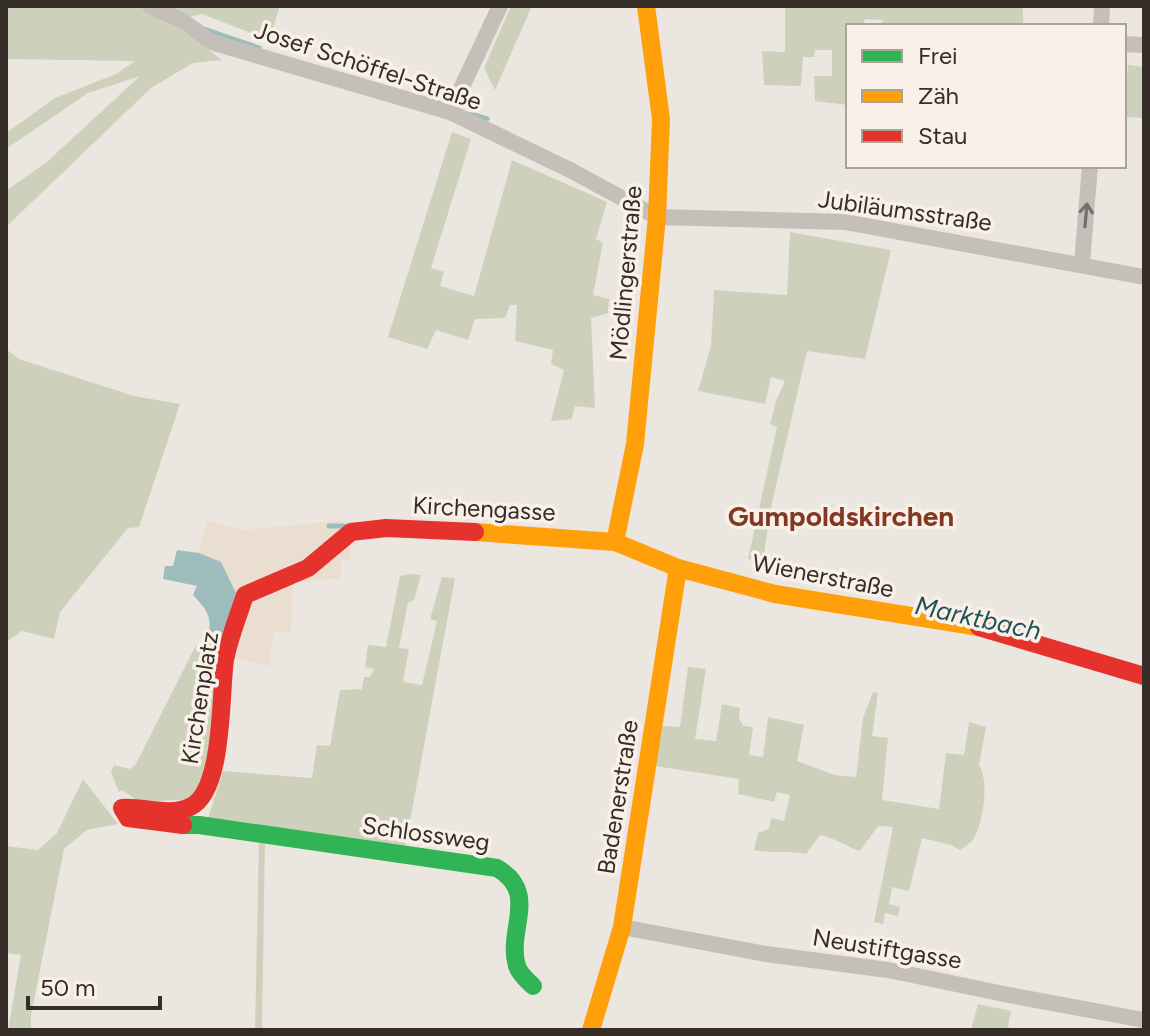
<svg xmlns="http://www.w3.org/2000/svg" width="1150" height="1036" font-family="Figtree,sans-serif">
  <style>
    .green { fill: #cdd1bb }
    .plaza { fill: #eaded0 }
    .water { fill: #9dbdbc }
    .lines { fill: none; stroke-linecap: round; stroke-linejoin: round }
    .stream { stroke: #9dbdbc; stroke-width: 5 }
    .street { stroke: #c5bfba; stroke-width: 16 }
    .fast { stroke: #30b455; stroke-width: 18 }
    .slow { stroke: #ff9f0a; stroke-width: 18 }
    .jam { stroke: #e5322d; stroke-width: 18 }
    .oneway { stroke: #766e6a }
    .labels { text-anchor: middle; stroke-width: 7; stroke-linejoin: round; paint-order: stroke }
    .street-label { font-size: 24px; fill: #362c28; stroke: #f9f0e8 }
    .water-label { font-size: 26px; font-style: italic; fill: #1f5356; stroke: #f9f0e8 }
    .quarter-label { font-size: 28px; font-weight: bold; fill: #823823; stroke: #f9f0e8 }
  </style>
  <rect width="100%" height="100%" fill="#ece6e0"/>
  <g class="green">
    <path d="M6 6H280L269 40 202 14 169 21 222 60 193 63 151 88 6 227V191L48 161 140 76 88 93 6 149V133L55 98 116 74 135 61 6 59Z"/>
    <path d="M511 6H532L495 90 484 68Z"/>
    <path d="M785 6H1023V26H883L882 20 865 19 863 26H848V105L815 101 814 76H832V50H815L814 57H803L801 86 764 85 762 51 785 52Z"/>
    <path d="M1128 65 1144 67V118L1124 117Z"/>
    <path d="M452 132 471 139 431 268 444 272 440 286 474 296 512 160 607 202 596 239 603 243 593 295 609 299 608 313 591 318 595 408 575 406 572 419 551 421 564 370 551 364 553 350 515 341 517 305H510L505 318 475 319 468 340 436 330 427 349 388 337Z"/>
    <path d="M790 232 891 250 865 359 807 351 770 512 763 562 748 559 777 427 770 424 776 401 785 381 771 377 765 404 698 391 711 346 714 290 787 295Z"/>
    <path d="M6 349 19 359 134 396 180 404 139 527 128 528 60 612 54 639 22 631 6 642Z"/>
    <path d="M411 574 421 575 414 600 408 603 399 648 409 649 403 682 422 685 437 621 430 619 442 577 455 578 405 848 208 819 223 771 312 778 317 745 330 746 340 690 362 689 364 677H370L374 669 365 667 368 645 386 647 400 576Z"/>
    <path d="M196 645 221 656 204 784 194 799 139 802 122 790 119 792 111 772 114 765 130 769 136 764Z"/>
    <path d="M688 667 706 669 695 739 716 741 722 704 740 708 739 719 744 726 753 727 749 755 763 757 768 717 804 725 797 761 835 775 856 777 863 718 873 692 878 693 872 736 888 738 882 800 939 809 946 753 964 755 969 722 986 727 979 765C990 781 983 828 971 842 968 845 964 847 960 850L951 845 922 838 909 891 892 887 889 904 900 907 898 916 885 913 883 924 874 922 893 827 878 826 860 851C845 846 835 838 820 835L806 854C788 850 769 854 754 850L758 833 769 829 771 818 784 821 790 795 777 792 774 802 738 794 739 779 655 766 661 726 680 727Z"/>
    <path d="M83 779 118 824 87 830 64 849 31 1015V1030H8L21 955 6 953V846L38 850 57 833Z"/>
    <path d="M259 838 265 839 262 1030H255Z"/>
    <path d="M978 1004 1011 1011 1008 1027 1021 1030H971Z"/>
  </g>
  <path class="plaza" d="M207 520 241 530 337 521H353L350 560H341V578L295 583 293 586 291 633 274 632 269 666 221 656 199 553Z"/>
  <path class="water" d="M177 550 199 553 221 562 236 593 221 656 206 650C211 621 214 617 193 595L197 586 163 579 165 566H173Z"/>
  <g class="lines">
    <g class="stream">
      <path d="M204 29 259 48"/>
      <path d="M471 114 487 119"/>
      <path d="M329 526H344"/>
    </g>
    <g class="street">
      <path d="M150 6 183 21 211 42 450 112 570 170 657 217 845 222 1144 277"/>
      <path d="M1101 26 1102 6"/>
      <path d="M1124 44 1144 45"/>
      <path d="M450 112 500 6"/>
      <path d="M1082 263 1090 166"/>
      <path d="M622 927 766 954 888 970 1009 995 1144 1020"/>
    </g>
    <path class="fast" d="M183 825H199L497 868C540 893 506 930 517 966 520 975 527 980 533 986"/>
    <g class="slow">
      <path d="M475 532 615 542 678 568 775 594 979 627"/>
      <path d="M615 542 635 444 657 217 661 119 646 6"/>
      <path d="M591 1030 622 927 678 568"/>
    </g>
    <g class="jam">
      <path d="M979 627 1144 676"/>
      <path d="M183 825 128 818 122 808C144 806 168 817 190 807 224 792 220 694 225 660 229 638 238 617 245 595L308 568 351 532 386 528 475 532"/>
    </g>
  </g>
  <defs><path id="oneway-shaft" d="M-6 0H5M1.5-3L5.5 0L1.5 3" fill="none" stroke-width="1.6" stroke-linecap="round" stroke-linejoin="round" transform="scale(2)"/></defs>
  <use class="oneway" href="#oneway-shaft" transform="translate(1086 215) rotate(-85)"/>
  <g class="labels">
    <g class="street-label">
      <text transform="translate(368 66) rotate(18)" y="8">Josef Schöffel-Straße</text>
      <text transform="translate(905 211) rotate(8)" y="8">Jubiläumsstraße</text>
      <text transform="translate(626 273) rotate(-85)" y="8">Mödlingerstraße</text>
      <text transform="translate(484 509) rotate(3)" y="8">Kirchengasse</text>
      <text transform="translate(823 576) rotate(11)" y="8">Wienerstraße</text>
      <text transform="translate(200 698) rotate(-81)" y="8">Kirchenplatz</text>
      <text transform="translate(618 797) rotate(-81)" y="8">Badenerstraße</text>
      <text transform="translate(426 834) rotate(8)" y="8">Schlossweg</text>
      <text transform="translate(887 949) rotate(9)" y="8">Neustiftgasse</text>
    </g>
    <g class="water-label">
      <text transform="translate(978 618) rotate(12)" y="9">Marktbach</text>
    </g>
    <g class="quarter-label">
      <text x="841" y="526">Gumpoldskirchen</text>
    </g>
  </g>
  <rect width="1150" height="1036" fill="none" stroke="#362c28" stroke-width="16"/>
  <rect x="846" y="24" width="280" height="144" fill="#f9f0e8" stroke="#aba29b" stroke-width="2"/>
  <rect x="862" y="50" width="40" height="12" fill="#30b455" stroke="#aba29b" stroke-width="2"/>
  <text x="918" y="64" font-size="24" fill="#362c28">Frei</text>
  <rect x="862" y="90" width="40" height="12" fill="#ff9f0a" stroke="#aba29b" stroke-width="2"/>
  <text x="918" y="104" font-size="24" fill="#362c28">Zäh</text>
  <rect x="862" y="130" width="40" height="12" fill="#e5322d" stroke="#aba29b" stroke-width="2"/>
  <text x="918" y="144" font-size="24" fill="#362c28">Stau</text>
  <path d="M28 996v12h132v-12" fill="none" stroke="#362c28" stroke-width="4"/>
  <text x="40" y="996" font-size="24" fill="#362c28" stroke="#f9f0e8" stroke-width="6" paint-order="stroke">50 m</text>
</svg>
